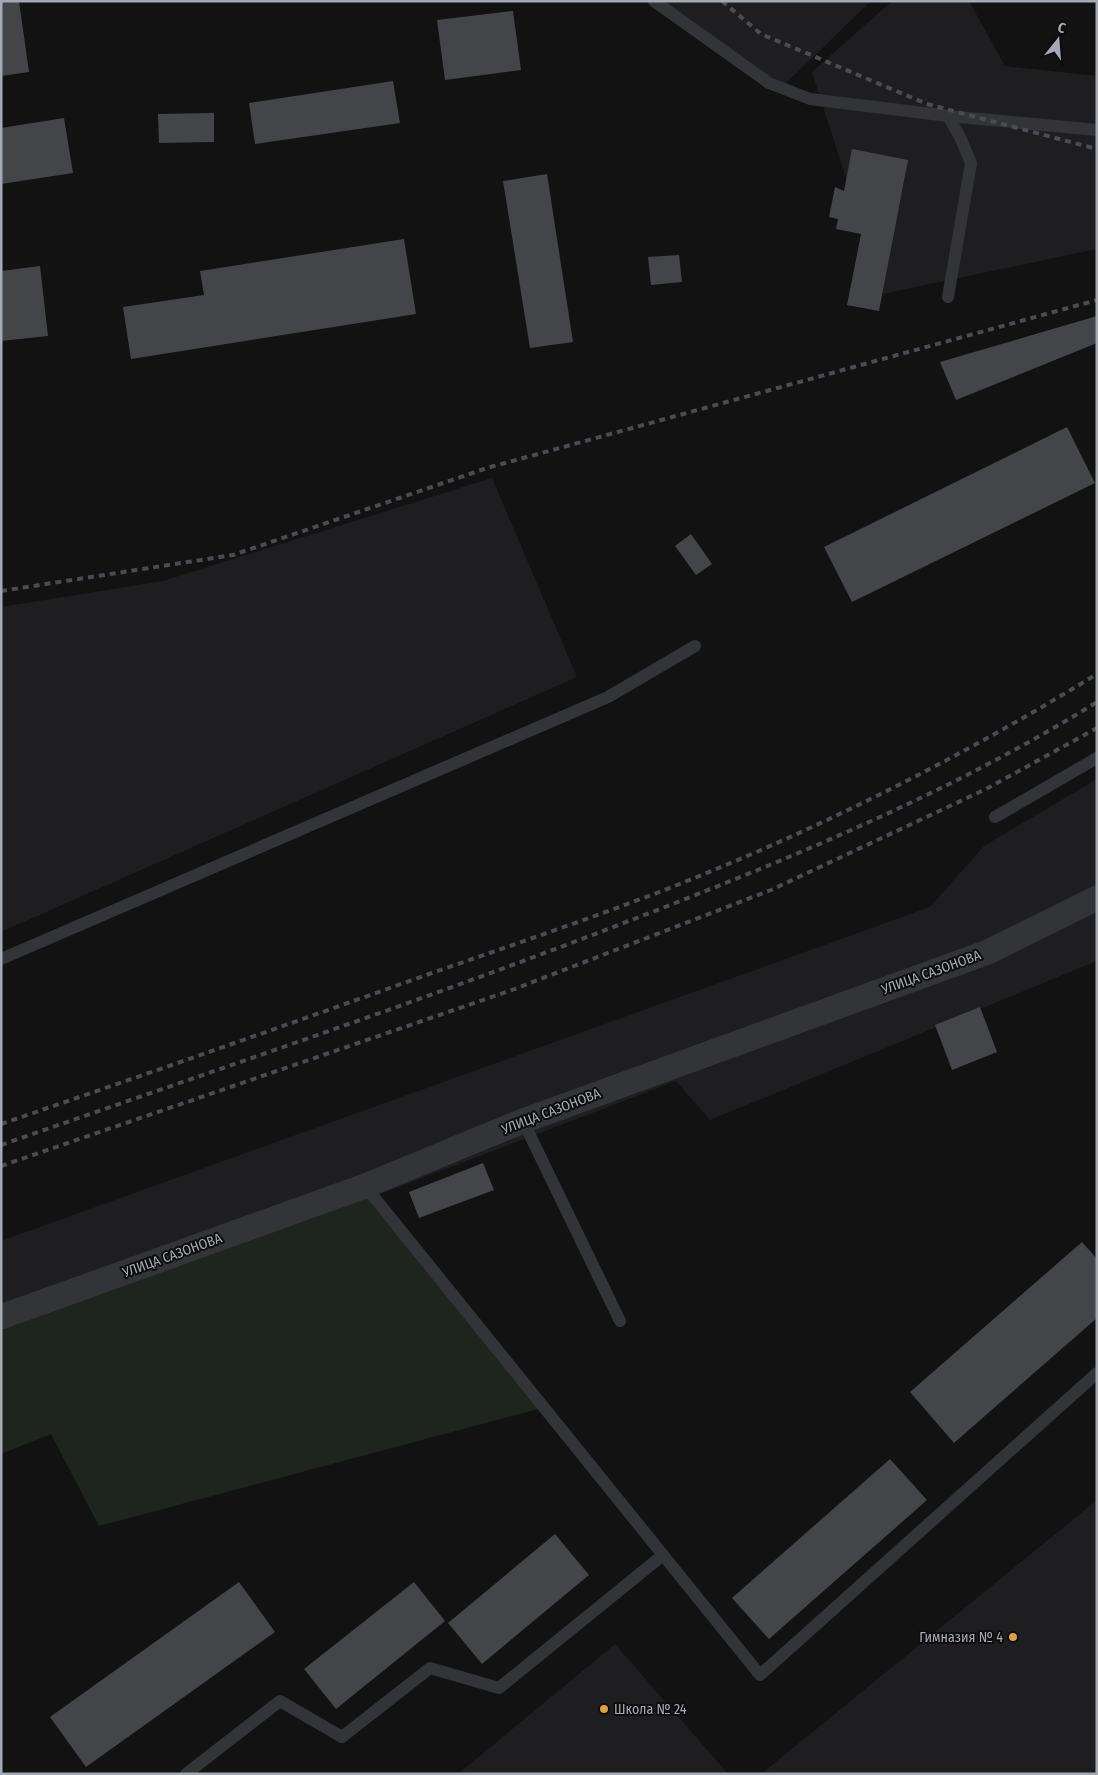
<svg xmlns="http://www.w3.org/2000/svg" width="1098" height="1775" font-family="'Fira Sans Condensed',sans-serif">
  <style>
    .built { fill: #1e1e20 }
    .green { fill: #1e251f }
    .building { fill: #444548 }
    .lines { fill: none; stroke-linecap: round; stroke-linejoin: round }
    .service { stroke: #333438; stroke-width: 12 }
    .minor { stroke: #333438; stroke-width: 25 }
    .rail { stroke: #4a4c51; stroke-width: 4; stroke-dasharray: 6 5; stroke-linecap: butt }
    .poi-dot { fill: #dfa03d; stroke: #0d0d0e; stroke-width: 2 }
    .labels { text-anchor: middle; stroke-width: 4; stroke-linejoin: round; paint-order: stroke }
    .street-label { font-size: 14px; fill: #a5aab2; stroke: #0d0d0e }
    .poi-label { font-size: 14px; fill: #a5aab2; stroke: #0d0d0e; text-anchor: end }
  </style>
  <rect width="100%" height="100%" fill="#121213"/>
  <g class="built">
    <path d="M662 1H871L777 92Z"/>
    <path d="M892 1H969L1005 66 1097 76V249L883 294 812 72Z"/>
    <path d="M492 478 577 677 1 932V607L163 581Z"/>
    <path d="M1097 779V961L710 1120 676 1081 1 1339V1241L930 907 984 846Z"/>
    <path d="M1097 1500V1774H761Z"/>
    <path d="M615 1644 728 1774H458Z"/>
  </g>
  <path class="green" d="M365 1186 542 1408 99 1526 51 1434 1 1454V1331Z"/>
  <g class="building">
    <path d="M1 1H19L29 72 1 76Z"/>
    <path d="M513 11 521 70 445 80 437 20Z"/>
    <path d="M393 81 400 123 255 144 249 103Z"/>
    <path d="M214 113V142L159 143 158 114Z"/>
    <path d="M64 118 73 173 1 184V128Z"/>
    <path d="M852 149 908 160 879 311 847 305 861 234 836 229 838 219 829 217 835 187 844 191Z"/>
    <path d="M547 174 573 342 530 348 503 181Z"/>
    <path d="M404 239 416 314 131 359 123 307 204 295 200 271Z"/>
    <path d="M679 255 682 282 651 285 648 257Z"/>
    <path d="M40 266 48 336 1 341V271Z"/>
    <path d="M1097 316V343L956 400 940 362Z"/>
    <path d="M1067 427 1095 483 852 602 824 547Z"/>
    <path d="M691 534 712 564 696 575 675 546Z"/>
    <path d="M980 1007 997 1052 952 1070 935 1025Z"/>
    <path d="M483 1163 494 1190 419 1218 409 1192Z"/>
    <path d="M1082 1242 1097 1259V1318L954 1443 910 1392Z"/>
    <path d="M890 1459 927 1500 769 1639 732 1598Z"/>
    <path d="M555 1534 589 1575 482 1664 448 1623Z"/>
    <path d="M239 1582 275 1632 86 1767 50 1717Z"/>
    <path d="M414 1582 445 1621 336 1709 304 1669Z"/>
  </g>
  <g class="lines">
    <g class="service">
      <path d="M654 1 769 83 810 99 948 116 1097 130"/>
      <path d="M948 297 971 163 960 137 948 116"/>
      <path d="M995 817 1097 758"/>
      <path d="M1 959 608 697 695 646"/>
      <path d="M523 1121 620 1321"/>
      <path d="M365 1186 760 1675 1097 1373"/>
      <path d="M186 1774 280 1701 342 1737 430 1668 499 1688 663 1555"/>
    </g>
    <path class="minor" d="M1 1317 365 1186 523 1121 988 952 1097 898"/>
    <g class="rail">
      <path d="M722 1 761 34 927 104 1097 149"/>
      <path d="M1 591 233 555 487 468 1097 300"/>
      <path d="M1 1124C144 1075 287 1025 429 974 504 948 580 922 654 894 807 835 957 760 1097 674"/>
      <path d="M1 1145C213 1071 425 1000 634 919 792 858 952 792 1097 702"/>
      <path d="M1 1166 512 990 771 890 986 789 1097 728"/>
    </g>
  </g>
  <g class="poi-dot">
    <circle cx="1013" cy="1637" r="5"/>
    <circle cx="604" cy="1709" r="5"/>
  </g>
  <g class="labels">
    <g class="street-label">
      <text transform="translate(931 972) rotate(-20)" y="5">УЛИЦА САЗОНОВА</text>
      <text transform="translate(551 1111) rotate(-21)" y="5">УЛИЦА САЗОНОВА</text>
      <text transform="translate(172 1255) rotate(-20)" y="5">УЛИЦА САЗОНОВА</text>
    </g>
    <g class="poi-label">
      <text x="1003" y="1642">Гимназия № 4</text>
      <text x="614" y="1714" text-anchor="start">Школа № 24</text>
    </g>
  </g>
  <rect width="1098" height="1775" fill="none" stroke="#a5aab2" stroke-width="5"/>
  <g transform="translate(1058 40) rotate(17)" stroke="#0d0d0e" stroke-width="4" paint-order="stroke">
  <path d="M0-4L9 19L0 12L-9 19Z" fill="#a5aab2"/>
  <text y="-8" font-size="14" font-weight="bold" text-anchor="middle" fill="#a5aab2">С</text>
  </g>
</svg>
